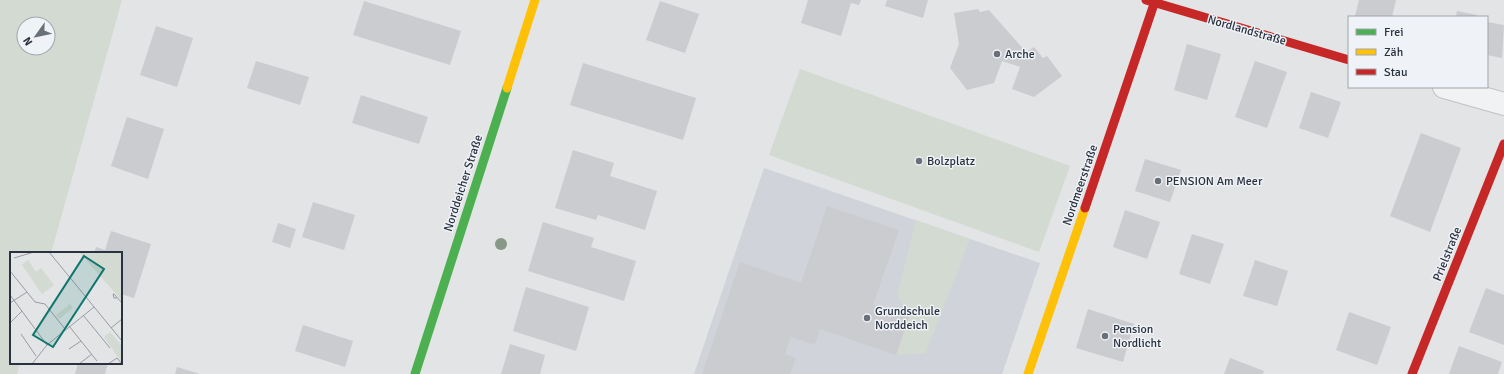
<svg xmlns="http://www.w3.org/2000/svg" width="1504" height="374" font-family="Signika,sans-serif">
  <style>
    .built { fill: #d0d3d9 }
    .green { fill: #d2dad2; fill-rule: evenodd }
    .building { fill: #cacccf }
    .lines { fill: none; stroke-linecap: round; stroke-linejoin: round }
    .street-casing { stroke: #c0c2c4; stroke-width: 24 }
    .street { stroke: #f1f2f3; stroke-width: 22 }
    .fast { stroke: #4caf50; stroke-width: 9 }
    .slow { stroke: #ffc107; stroke-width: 9 }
    .jam { stroke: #c62828; stroke-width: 9 }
    .tree { fill: #879886 }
    .poi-dot { fill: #6a7079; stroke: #eff2f6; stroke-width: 1.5 }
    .labels { text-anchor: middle; stroke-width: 3; stroke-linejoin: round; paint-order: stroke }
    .street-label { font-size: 12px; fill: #2a313f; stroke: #eff2f6 }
    .poi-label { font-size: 12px; fill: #2a313f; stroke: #eff2f6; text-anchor: start }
    .inset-road { fill: none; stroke: #989ca3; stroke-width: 1 }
    .view { fill: #0f766e; fill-opacity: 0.15; stroke: #0f766e; stroke-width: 2 }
    .inset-edge { fill: none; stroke: #2a313f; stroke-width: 2 }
  </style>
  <rect width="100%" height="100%" fill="#e2e4e6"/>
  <path class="built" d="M764 168 1040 263 1002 374H694Z"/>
  <g class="green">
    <path d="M0 0H122L51 253H11V363H20L17 374H0ZM24 24H48V48H24Z"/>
    <path d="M800 69 1070 166 1039 252 769 155Z"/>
    <path d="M916 220 970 239 926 353 896 355 909 317 897 294Z"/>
  </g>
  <g class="building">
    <path d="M808 0H861L859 5 851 3 841 36 801 23Z"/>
    <path d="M887 0H928L923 18 885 6Z"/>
    <path d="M1359 0H1396L1392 17 1355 16Z"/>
    <path d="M364 1 461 31 450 65 353 35Z"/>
    <path d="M660 1 699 14 685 53 646 40Z"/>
    <path d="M978 9 980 12 989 10 1026 52 1034 47 1043 58 1047 56 1062 76 1034 97 1012 89 1020 67 1002 61 994 83 967 90 950 68 959 44 954 13Z"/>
    <path d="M1457 11 1477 15V17H1456Z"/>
    <path d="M1487 22 1504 25 1502 58 1487 55Z"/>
    <path d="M156 26 193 38 177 87 140 75Z"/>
    <path d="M1187 44 1221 54 1207 100 1174 90Z"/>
    <path d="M256 61 309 77 300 105 247 88Z"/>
    <path d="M1255 61 1287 72 1267 128 1235 117Z"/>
    <path d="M583 63 696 98 683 140 570 105Z"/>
    <path d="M1311 92 1341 102 1328 138 1299 128Z"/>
    <path d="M361 95 428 117 419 144 352 123Z"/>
    <path d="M127 117 164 129 148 179 111 166Z"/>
    <path d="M1421 133 1461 148 1430 232 1390 216Z"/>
    <path d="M573 150 614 163 610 176 657 191 645 230 598 215 596 220 555 208Z"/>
    <path d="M1145 159 1181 170 1170 202 1135 191Z"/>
    <path d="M313 202 355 215 344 250 302 237Z"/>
    <path d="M827 206 899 230 873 305 909 317 896 355 820 329 815 345 791 337 785 354 796 358 790 374H702L740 262 801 283Z"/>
    <path d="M1125 210 1160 222 1147 259 1113 247Z"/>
    <path d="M543 222 594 238 591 247 636 261 624 301 528 271Z"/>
    <path d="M278 223 296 229 290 248 272 242Z"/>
    <path d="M111 231 151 244 134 298 121 294V253H94L96 247 105 250Z"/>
    <path d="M1192 234 1224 244 1210 284 1179 274Z"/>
    <path d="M1255 260 1288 271 1277 306 1243 296Z"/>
    <path d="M526 287 589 307 576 351 513 331Z"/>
    <path d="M1486 288 1504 295V345L1469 332Z"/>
    <path d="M1088 309 1134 324 1123 362 1076 348Z"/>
    <path d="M1349 312 1391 327 1377 365 1336 350Z"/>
    <path d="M303 325 353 341 345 367 295 351Z"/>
    <path d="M510 344 545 355 540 374H501Z"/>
    <path d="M1459 346 1502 362 1498 374H1449Z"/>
    <path d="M1230 358 1264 371 1263 374H1224Z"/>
    <path d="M78 363H108L105 374H75Z"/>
    <path d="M177 367 200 374H175Z"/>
  </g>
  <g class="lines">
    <defs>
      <path id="street" d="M1444 87 1504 104"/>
    </defs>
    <use href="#street" class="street-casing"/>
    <use href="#street" class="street"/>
    <path class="fast" d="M415 374 507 88"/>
    <g class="slow">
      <path d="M507 88 535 0"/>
      <path d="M1028 374 1085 208"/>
    </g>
    <g class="jam">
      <path d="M1146 0 1349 60"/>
      <path d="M1085 208 1154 4"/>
      <path d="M1412 374 1504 144"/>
    </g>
  </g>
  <circle class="tree" cx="501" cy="244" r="6"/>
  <g class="poi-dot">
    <circle cx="997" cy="54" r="4"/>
    <circle cx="919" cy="161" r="4"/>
    <circle cx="1158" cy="181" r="4"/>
    <circle cx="867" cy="318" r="4"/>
    <circle cx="1105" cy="336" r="4"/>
  </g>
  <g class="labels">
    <g class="street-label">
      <text transform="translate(1247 30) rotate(16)" y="4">Nordlandstraße</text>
      <text transform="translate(463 183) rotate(-72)" y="4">Norddeicher Straße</text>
      <text transform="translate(1080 185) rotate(-71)" y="4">Nordmeerstraße</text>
      <text transform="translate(1447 254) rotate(-68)" y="4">Prielstraße</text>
    </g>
    <g class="poi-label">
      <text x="1005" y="58">Arche</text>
      <text x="927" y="165">Bolzplatz</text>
      <text x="1166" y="185">PENSION Am Meer</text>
      <text x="875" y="315">Grundschule<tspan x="875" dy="14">Norddeich</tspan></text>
      <text x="1113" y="333">Pension<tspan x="1113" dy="14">Nordlicht</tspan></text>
    </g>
  </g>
  <g transform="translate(10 252)">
    <rect width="112" height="112" fill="#e2e4e6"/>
    <path d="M69 0H112V49L100 35ZM18 8 26 20 31 16 44 33 32 42 12 13ZM60 52 63 56 49 67 46 63ZM100 80 112 94V111L94 85Z" fill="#d2dad2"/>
    <path class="inset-road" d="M39 0 112 89M4 6 24 0M0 19 25 50 35 52 55 77M0 43 37 93M107 46H104L103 42H104L112 51M0 51 17 40M73 63 100 96M0 71 12 59M59 74 87 109M101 76 112 67M11 82 26 104M59 97 71 89M22 112 37 93 84 55M69 112 82 102M98 112 107 106 112 112"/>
    <path class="view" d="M74 4 94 17 43 95 23 83Z"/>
    <rect width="112" height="112" class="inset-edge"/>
  </g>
  <rect x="1348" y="16" width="140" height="72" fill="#eff2f6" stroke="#a0a5ad"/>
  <rect x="1356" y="29" width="20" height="6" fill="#4caf50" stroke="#a0a5ad"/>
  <text x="1384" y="36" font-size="12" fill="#2a313f">Frei</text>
  <rect x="1356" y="49" width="20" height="6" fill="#ffc107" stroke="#a0a5ad"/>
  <text x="1384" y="56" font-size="12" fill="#2a313f">Zäh</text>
  <rect x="1356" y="69" width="20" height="6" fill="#c62828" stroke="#a0a5ad"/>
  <text x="1384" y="76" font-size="12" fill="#2a313f">Stau</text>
  <g transform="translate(36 36) rotate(237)"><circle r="19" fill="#eff2f6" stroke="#a0a5ad"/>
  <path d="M0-3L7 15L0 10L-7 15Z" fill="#6a7079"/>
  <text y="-6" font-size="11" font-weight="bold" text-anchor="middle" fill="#2a313f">N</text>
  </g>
</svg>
